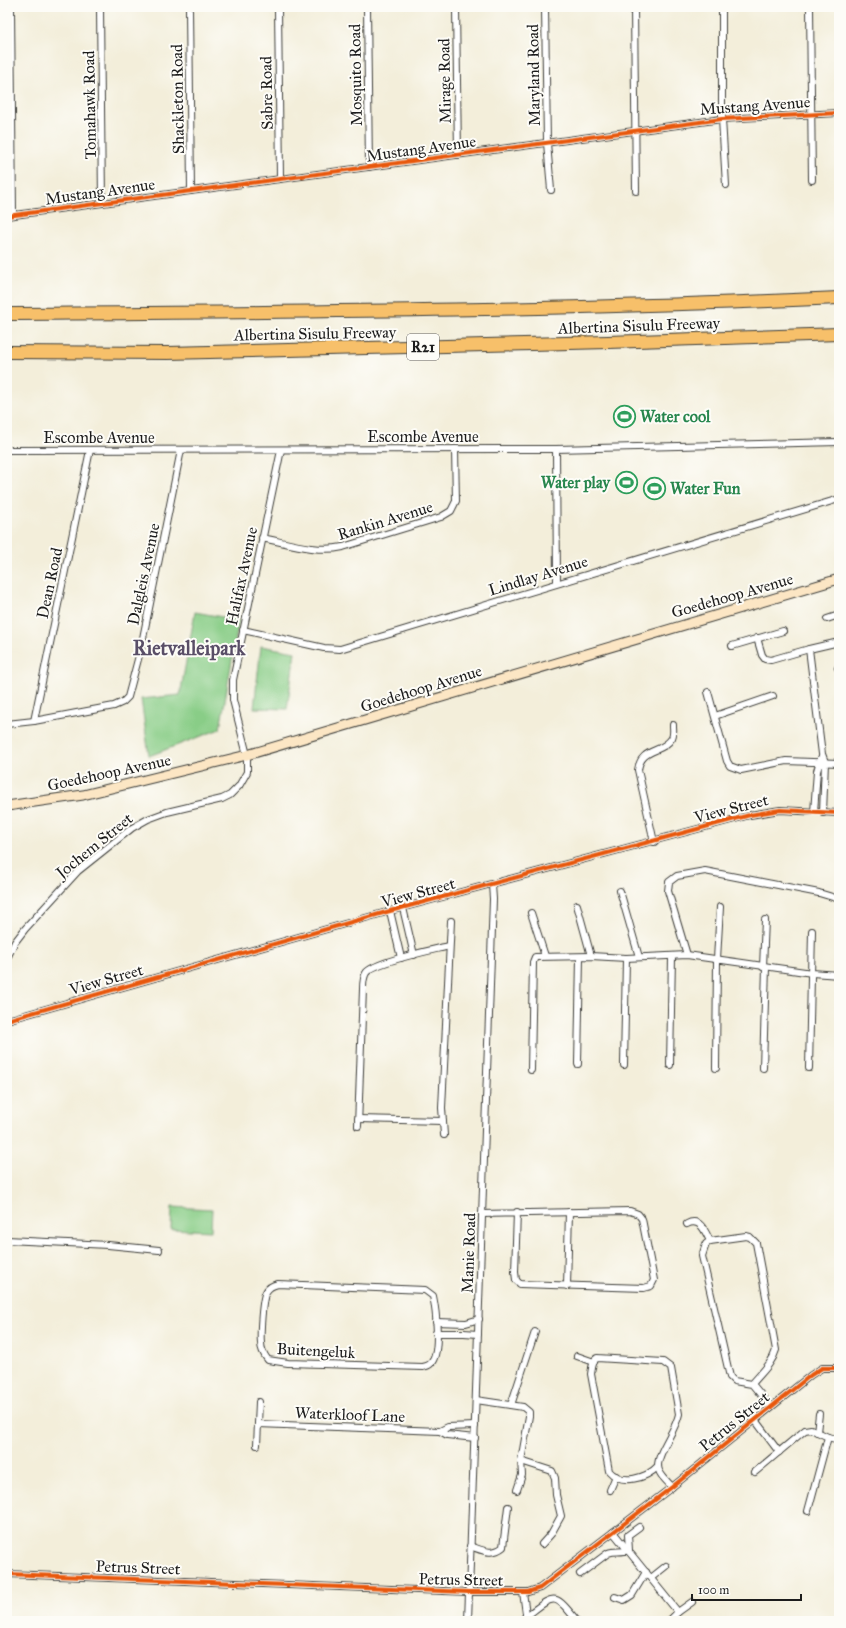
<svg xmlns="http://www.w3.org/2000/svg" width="846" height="1628" font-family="'IM FELL Great Primer',serif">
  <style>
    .green { fill: #89cd87; stroke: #527452 }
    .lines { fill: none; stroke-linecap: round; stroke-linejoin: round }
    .minor-casing { stroke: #3c3c38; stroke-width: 8 }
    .secondary-casing { stroke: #3c3c38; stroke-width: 11 }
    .motorway-casing { stroke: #3c3c38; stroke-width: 14 }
    .minor { stroke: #fff; stroke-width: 6 }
    .secondary { stroke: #fce6c4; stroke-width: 9 }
    .motorway { stroke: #f7c06b; stroke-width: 12 }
    .cycleway-casing { stroke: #fdfcf7; stroke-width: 6 }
    .cycleway { stroke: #e8590c; stroke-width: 4 }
    .labels { text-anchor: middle; stroke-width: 4; stroke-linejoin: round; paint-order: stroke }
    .shield { fill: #fdfcf7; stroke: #605f5e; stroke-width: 1 }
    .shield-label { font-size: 15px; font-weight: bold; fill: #1c1c1c }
    .street-label { font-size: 16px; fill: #1c1c1c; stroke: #fdfcf7 }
    .leisure-label { font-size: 16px; font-weight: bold; fill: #27864d; stroke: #fdfcf7; text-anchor: start }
    .district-label { font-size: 20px; font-weight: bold; fill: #594e67; stroke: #fdfcf7 }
  </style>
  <rect width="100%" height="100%" fill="#fdfcf7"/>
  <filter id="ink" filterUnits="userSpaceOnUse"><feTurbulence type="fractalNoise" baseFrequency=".025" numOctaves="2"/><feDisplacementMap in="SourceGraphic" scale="8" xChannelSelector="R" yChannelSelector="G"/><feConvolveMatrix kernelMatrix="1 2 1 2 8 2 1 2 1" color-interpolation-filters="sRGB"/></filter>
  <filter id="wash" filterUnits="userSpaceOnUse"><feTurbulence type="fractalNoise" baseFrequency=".012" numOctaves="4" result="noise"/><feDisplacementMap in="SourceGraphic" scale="16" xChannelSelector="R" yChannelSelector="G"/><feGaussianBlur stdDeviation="0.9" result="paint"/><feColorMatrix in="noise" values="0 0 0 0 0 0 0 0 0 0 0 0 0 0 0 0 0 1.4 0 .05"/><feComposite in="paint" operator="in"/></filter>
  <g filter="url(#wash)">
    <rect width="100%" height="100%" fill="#f3eeda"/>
    <g class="green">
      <path d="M195 612 239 620 220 729 149 756 141 699 180 695Z"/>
      <path d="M261 646 295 652 287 709 254 708Z"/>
      <path d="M172 1207 212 1209 211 1231 171 1229Z"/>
    </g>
  </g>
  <g filter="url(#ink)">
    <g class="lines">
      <defs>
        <g id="minor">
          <path d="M11 7 13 215"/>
          <path d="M100 7 102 203"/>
          <path d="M189 7 191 191"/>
          <path d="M278 7 280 179"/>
          <path d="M367 7 369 167"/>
          <path d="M456 7 458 155"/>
          <path d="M545 7 547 143 551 190"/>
          <path d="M634 7 636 191"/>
          <path d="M722 7V119L726 185"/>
          <path d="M810 7 812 180"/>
          <path d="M7 216 722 119 839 113"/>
          <path d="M556 449 557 583"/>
          <path d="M7 450 556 449 839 442"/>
          <path d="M262 538C288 543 317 553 343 547L441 517 451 511 456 501 455 449"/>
          <path d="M827 619 839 615"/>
          <path d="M243 630 324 648 340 649 839 499"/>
          <path d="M757 638 762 655 765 659 771 660 809 649"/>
          <path d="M732 646 783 631"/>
          <path d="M838 668 839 669"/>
          <path d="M708 692 727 761 730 766 741 770 786 761 839 763"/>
          <path d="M715 716 773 696"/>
          <path d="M34 721 90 450"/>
          <path d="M7 724 34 721 114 706 123 702 128 697 141 648 181 450"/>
          <path d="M814 812 817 771 821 758"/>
          <path d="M823 813 825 762 822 754 809 649 839 642"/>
          <path d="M654 842 638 770C641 747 662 754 672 738 674 734 673 729 673 725"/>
          <path d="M620 891 639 957"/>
          <path d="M577 905 591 956"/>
          <path d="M403 908 414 955"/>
          <path d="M390 911 401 958"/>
          <path d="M531 913 545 956"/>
          <path d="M687 955 668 891 669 882 677 876 705 871 819 893 839 899"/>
          <path d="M7 958 15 942 25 929 78 871 132 828 148 819 167 812 222 799 230 795 239 786 247 772V755L233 700V680L281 450"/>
          <path d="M763 967 765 920"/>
          <path d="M7 1020 390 911 750 815 780 810 839 813"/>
          <path d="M578 1064 580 957"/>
          <path d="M624 1065 626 958"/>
          <path d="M670 1065 672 957"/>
          <path d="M716 1068 717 959 720 907"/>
          <path d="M763 1068 766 967"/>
          <path d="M809 1068 812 931"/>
          <path d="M531 1070 533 962 535 957 591 956 626 958 687 955 812 973 839 975"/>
          <path d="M358 1119 443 1121"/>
          <path d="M358 1126 363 989C363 983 363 978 366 973 373 962 433 950 449 946"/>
          <path d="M444 1135 442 1108 451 921"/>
          <path d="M482 1214 630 1211 638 1214 642 1219 654 1280 651 1286 644 1288 520 1284 516 1280 515 1272 517 1212"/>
          <path d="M687 1224C700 1217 705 1231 710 1241"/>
          <path d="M7 1240 108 1245 159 1250"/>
          <path d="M278 1284 425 1290 433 1296C436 1310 441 1353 431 1363 429 1366 426 1366 423 1367L288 1363 268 1360C264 1355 261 1350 261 1343 260 1334 262 1299 266 1292 268 1288 273 1285 278 1284Z"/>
          <path d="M567 1286 569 1212"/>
          <path d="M436 1322 466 1323 479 1319"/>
          <path d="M436 1333H464L478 1334"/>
          <path d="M577 1356 594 1362"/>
          <path d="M752 1384C761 1373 772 1364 776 1350L756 1243 750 1237 746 1236 710 1241 706 1244 702 1256 730 1377 734 1381 752 1384 771 1407"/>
          <path d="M476 1400 523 1407 529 1412V1416L521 1461 552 1471 555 1478 556 1495 561 1516 551 1534 542 1544"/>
          <path d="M511 1405 535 1332"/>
          <path d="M755 1420 779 1452"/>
          <path d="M258 1424 440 1431 447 1435 475 1438"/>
          <path d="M440 1431 448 1427 475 1426"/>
          <path d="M817 1432 819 1414"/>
          <path d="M828 1437 839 1440"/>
          <path d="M257 1445 259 1402"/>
          <path d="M658 1466C647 1478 622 1486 609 1471L591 1374C592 1369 592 1361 597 1358L663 1362 671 1368 679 1414C676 1430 658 1451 658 1466 658 1474 667 1481 672 1487"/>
          <path d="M755 1472 805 1430 811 1429 828 1437 808 1511"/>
          <path d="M517 1490 522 1475 521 1461"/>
          <path d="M610 1490 616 1476"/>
          <path d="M613 1532 678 1612 669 1621"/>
          <path d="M470 1546C482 1550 492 1556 503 1547L508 1507"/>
          <path d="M7 1574 469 1592H528L540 1588 672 1487 811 1375 822 1368H839"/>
          <path d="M580 1574 608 1553C615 1550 621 1553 629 1550L628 1535 639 1527"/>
          <path d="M651 1578 666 1566"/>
          <path d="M523 1592 527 1621"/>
          <path d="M615 1597 624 1600 632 1595 646 1572"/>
          <path d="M678 1612 692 1602"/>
          <path d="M525 1617C555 1595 553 1591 577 1621"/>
          <path d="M468 1621 493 899 492 885"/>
        </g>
        <path id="secondary" d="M7 806 83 795 247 755 839 579"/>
        <g id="motorway">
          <path d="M7 314C284 312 562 311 839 298"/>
          <path d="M7 352 168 353 608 342 839 334"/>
        </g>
      </defs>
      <use href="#minor" class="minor-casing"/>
      <use href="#secondary" class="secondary-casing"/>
      <use href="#motorway" class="motorway-casing"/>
      <use href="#minor" class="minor"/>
      <use href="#secondary" class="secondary"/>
      <use href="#motorway" class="motorway"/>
      <defs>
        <g id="cycleway">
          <path d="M7 216 722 119 839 113"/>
          <path d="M7 1020 390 911 750 815 780 810 839 813"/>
          <path d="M7 1574 469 1592H528L540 1588 672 1487 811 1375 822 1368H839"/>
        </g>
      </defs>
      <use href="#cycleway" class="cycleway-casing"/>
      <use href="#cycleway" class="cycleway"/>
    </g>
  </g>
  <defs>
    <symbol id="stadium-ring" viewBox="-11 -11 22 22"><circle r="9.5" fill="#fdfcf7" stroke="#2e9e5b" stroke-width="1.5"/><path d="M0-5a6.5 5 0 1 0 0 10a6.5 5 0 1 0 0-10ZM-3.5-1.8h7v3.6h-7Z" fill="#2e9e5b"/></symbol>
  </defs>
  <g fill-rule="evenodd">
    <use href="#stadium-ring" x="612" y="404" width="25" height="25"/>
    <use href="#stadium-ring" x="614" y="470" width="25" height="25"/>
    <use href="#stadium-ring" x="642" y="476" width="25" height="25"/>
  </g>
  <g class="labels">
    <rect class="shield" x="407" y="334" width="32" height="26" rx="3"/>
    <g class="shield-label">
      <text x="423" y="352">R21</text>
    </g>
    <g class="street-label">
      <text transform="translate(355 75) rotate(-91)" y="6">Mosquito Road</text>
      <text transform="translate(533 75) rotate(-91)" y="6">Maryland Road</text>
      <text transform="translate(444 81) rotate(-91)" y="6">Mirage Road</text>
      <text transform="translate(266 93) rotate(-91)" y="6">Sabre Road</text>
      <text transform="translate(177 99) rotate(-91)" y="6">Shackleton Road</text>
      <text transform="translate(89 105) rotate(-91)" y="6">Tomahawk Road</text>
      <text transform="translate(755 105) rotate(-4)" y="6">Mustang Avenue</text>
      <text transform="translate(421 148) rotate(-8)" y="6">Mustang Avenue</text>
      <text transform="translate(100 191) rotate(-8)" y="6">Mustang Avenue</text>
      <text transform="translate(639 325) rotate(-2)" y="6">Albertina Sisulu Freeway</text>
      <text transform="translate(315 333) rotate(-1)" y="6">Albertina Sisulu Freeway</text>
      <text x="423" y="442">Escombe Avenue</text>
      <text x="99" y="443">Escombe Avenue</text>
      <text transform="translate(385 520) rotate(-17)" y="6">Rankin Avenue</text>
      <text transform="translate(143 574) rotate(-78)" y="6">Dalgleis Avenue</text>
      <text transform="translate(538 575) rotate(-17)" y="6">Lindlay Avenue</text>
      <text transform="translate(241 576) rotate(-78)" y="6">Halifax Avenue</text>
      <text transform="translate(49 583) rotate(-78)" y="6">Dean Road</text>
      <text transform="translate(732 595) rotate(-16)" y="6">Goedehoop Avenue</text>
      <text transform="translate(421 688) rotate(-17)" y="6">Goedehoop Avenue</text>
      <text transform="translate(109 772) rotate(-12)" y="6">Goedehoop Avenue</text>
      <text transform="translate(731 808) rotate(-14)" y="6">View Street</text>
      <text transform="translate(94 845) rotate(-39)" y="6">Jochem Street</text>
      <text transform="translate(418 892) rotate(-15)" y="6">View Street</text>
      <text transform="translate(106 979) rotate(-16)" y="6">View Street</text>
      <text transform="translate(468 1253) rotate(-88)" y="6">Manie Road</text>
      <text transform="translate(316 1350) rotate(3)" y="6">Buitengeluk</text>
      <text transform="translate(350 1414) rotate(2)" y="6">Waterkloof Lane</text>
      <text transform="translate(734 1421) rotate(-39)" y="6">Petrus Street</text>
      <text transform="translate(138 1567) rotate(2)" y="6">Petrus Street</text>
      <text transform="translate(461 1579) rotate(1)" y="6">Petrus Street</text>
    </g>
    <g class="leisure-label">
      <text x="640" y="422">Water cool</text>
      <text x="610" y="488" text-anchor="end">Water play</text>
      <text x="670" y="494">Water Fun</text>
    </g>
    <g class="district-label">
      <text x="189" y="655">Rietvalleipark</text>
    </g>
  </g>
  <rect width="846" height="1628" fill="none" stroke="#fdfcf7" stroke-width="24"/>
  <path d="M692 1594v6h109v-6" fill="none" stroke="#1c1c1c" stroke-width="2"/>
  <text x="698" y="1594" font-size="12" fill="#1c1c1c" stroke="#fdfcf7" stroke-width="3" paint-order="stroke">100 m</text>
</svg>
